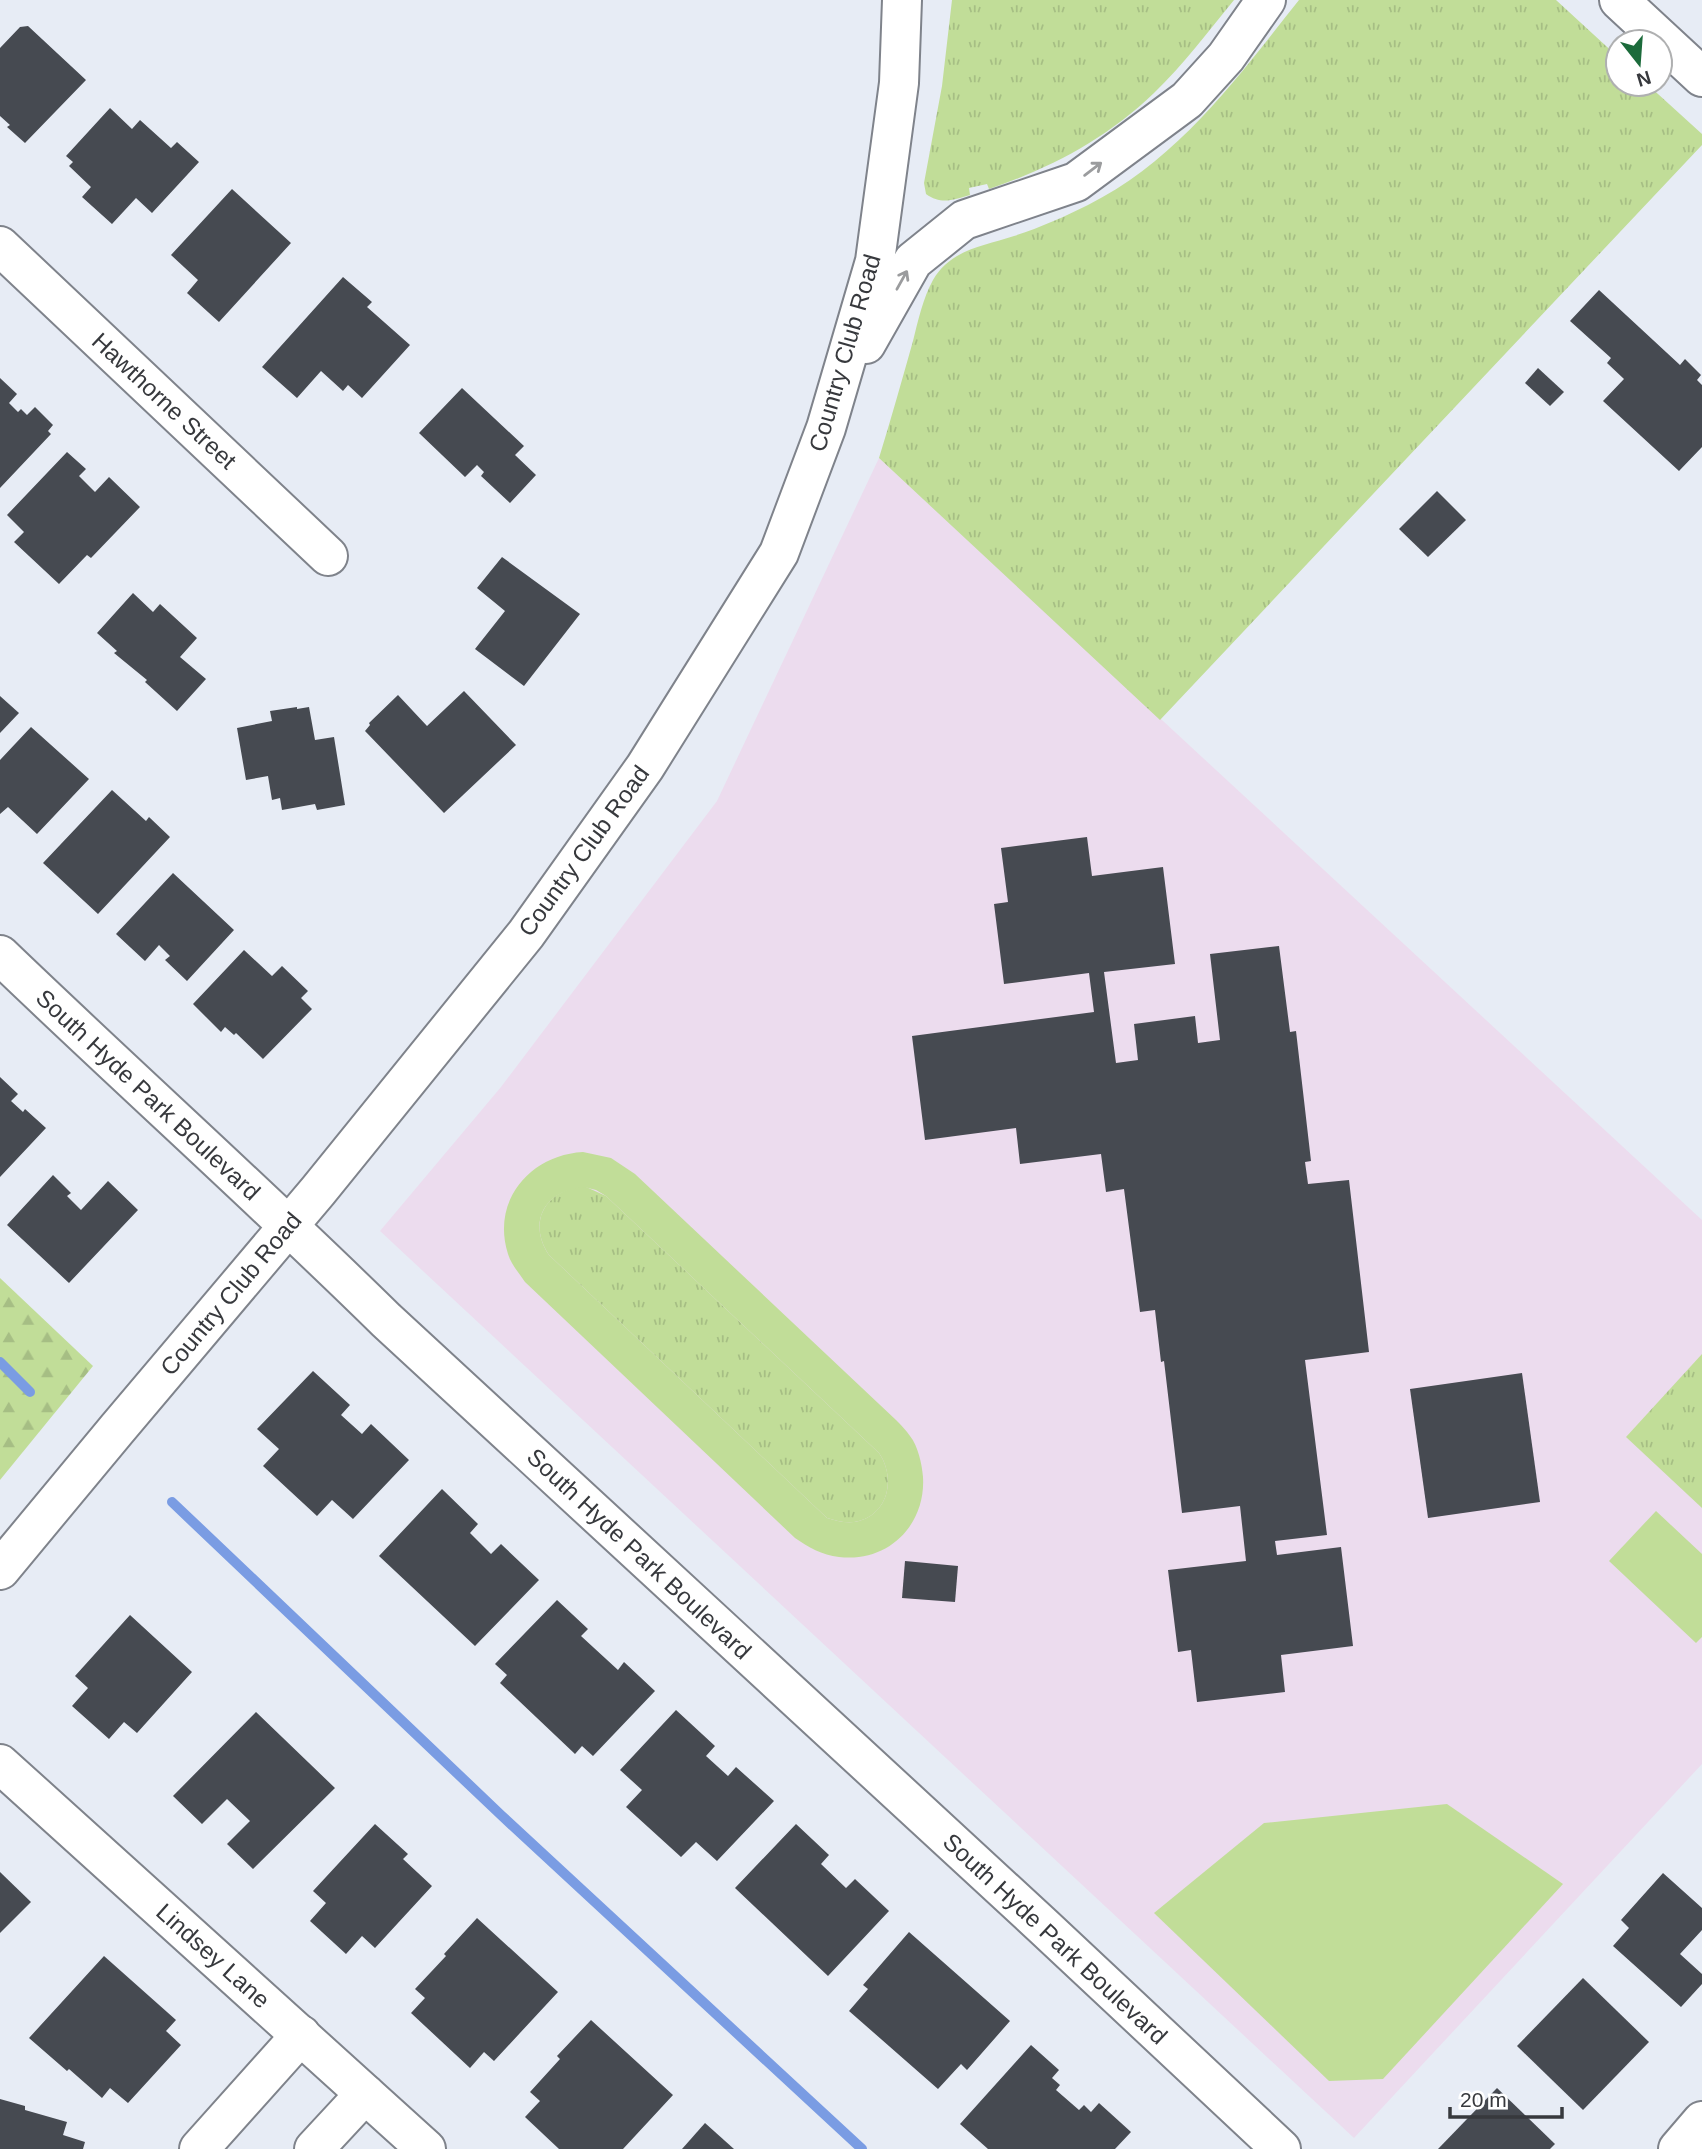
<svg xmlns="http://www.w3.org/2000/svg" width="1702" height="2149" font-family="Helvetica,sans-serif">
  <style>
    .education { fill: #ecdcee }
    .grass { fill: url(#grass-tufts) }
    .forest { fill: url(#forest-firs) }
    .pitch { fill: #c1dd98; fill-rule: evenodd }
    .lines { fill: none; stroke-linecap: round; stroke-linejoin: round }
    .stream { stroke: #7a9ce3; stroke-width: 10 }
    .building { fill: #464a51 }
    .minor-casing { stroke: #7f838b; stroke-width: 42 }
    .secondary-casing { stroke: #7f838b; stroke-width: 42 }
    .minor { stroke: #fff; stroke-width: 38 }
    .secondary { stroke: #fff; stroke-width: 38 }
    .oneway { stroke: #9b9c9e }
    .labels { text-anchor: middle; stroke-width: 7; stroke-linejoin: round; paint-order: stroke }
    .street-label { font-size: 24px; fill: #37393d; stroke: #fff }
  </style>
  <defs>
    <pattern id="grass-tufts" width="24" height="20" patternUnits="userSpaceOnUse" patternTransform="scale(1.75)"><rect width="24" height="20" fill="#c1dd98"/><path d="M3 7l-1-3M5 7V3M7 7l1-3M15 17l-1-3M17 17v-4M19 17l1-3" fill="none" stroke="#a6be84"/></pattern>
    <pattern id="forest-firs" width="22" height="20" patternUnits="userSpaceOnUse" patternTransform="scale(1.75)"><rect width="22" height="20" fill="#c1dd98"/><path d="M5 1l3.5 6h-7zM16 11l3.5 6h-7z" fill="#a6be84"/></pattern>
  </defs>
  <rect width="100%" height="100%" fill="#e7ecf5"/>
  <path class="education" d="M879 458 1702 1220V1764L1354 2138 380 1231 501 1087 717 801Z"/>
  <g class="grass">
    <path d="M952 0H1234C1208 32 1183 65 1154 93 1106 139 1051 168 989 189L987 184 969 188 970 195C953 200 941 205 926 194L924 183 942 86Z"/>
    <path d="M1299 0H1556L1618 57V84H1647L1702 134V145L1160 720 879 458C891 419 902 380 913 341 918 321 923 298 933 280 951 249 984 246 1014 236 1039 228 1064 217 1088 205 1179 159 1237 78 1299 0Z"/>
    <path d="M584 1186 606 1196 879 1453C895 1476 890 1512 859 1521 848 1524 837 1521 827 1518L549 1255C527 1222 545 1190 584 1186Z"/>
    <path d="M1702 1354V1508L1626 1437Z"/>
  </g>
  <path class="forest" d="M0 1278 93 1366 0 1480Z"/>
  <g class="pitch">
    <path d="M583 1152 611 1158 635 1174 896 1420C901 1425 906 1430 910 1436 918 1446 922 1464 923 1477 926 1525 888 1563 839 1557 822 1555 808 1547 795 1538L525 1282C519 1273 511 1264 508 1254 491 1201 530 1155 583 1152ZM584 1187 596 1190 606 1196 879 1453C895 1476 890 1512 859 1521 848 1524 837 1521 827 1518L549 1255C527 1222 545 1190 584 1187Z"/>
    <path d="M1656 1511 1702 1554V1637L1696 1643 1609 1561Z"/>
    <path d="M1447 1804 1563 1884 1383 2079 1329 2081 1154 1913 1264 1823Z"/>
  </g>
  <g class="lines">
    <g class="stream">
      <path d="M0 1362 30 1392"/>
      <path d="M172 1502 501 1815 862 2149"/>
    </g>
  </g>
  <g class="building">
    <path d="M28 26 86 80 25 143 7 127 10 125 0 116V48L20 27Z"/>
    <path d="M110 108 132 129 140 120 171 148 177 142 199 162 152 213 136 198 112 224 82 197 91 187 69 166 73 162 66 156Z"/>
    <path d="M232 189 291 243 219 322 187 293 198 280 171 255Z"/>
    <path d="M343 277 372 302 367 307 410 345 362 398 348 385 343 391 321 371 297 398 262 367Z"/>
    <path d="M1599 290 1680 365 1685 359 1701 375 1697 380 1702 385V447L1679 471 1603 401 1624 379 1607 363 1611 358 1570 321Z"/>
    <path d="M1538 368 1564 392 1550 406 1525 383Z"/>
    <path d="M0 378 17 394 9 403 18 412 21 409 27 415 35 407 53 425 48 431 51 434 0 488Z"/>
    <path d="M462 388 524 446 515 455 536 475 510 503 481 476 484 472 477 465 465 477 419 433Z"/>
    <path d="M67 452 86 469 79 476 95 492 109 477 140 507 91 558 87 555 59 584 14 542 24 532 7 515Z"/>
    <path d="M1437 491 1466 520 1428 557 1399 529Z"/>
    <path d="M502 557 580 614 524 686 475 649 505 611 477 588Z"/>
    <path d="M133 593 153 612 160 604 197 638 180 657 206 679 177 711 145 682 147 680 114 653 117 651 97 633Z"/>
    <path d="M464 691 516 745 444 813 365 731 370 725 369 723 398 695 427 726Z"/>
    <path d="M0 696 19 713 0 733Z"/>
    <path d="M297 707V709L309 707 315 740 334 737 345 805 317 810 315 804 282 810 280 798 272 800 268 776 246 780 237 728 272 721 270 711Z"/>
    <path d="M31 727 89 779 37 834 8 807 0 814V760Z"/>
    <path d="M112 790 146 821 149 817 170 837 98 914 43 863Z"/>
    <path d="M1087 837 1092 876 1163 867 1175 964 1104 972 1116 1063 1138 1060 1134 1024 1195 1016 1198 1043 1220 1040 1210 954 1279 946 1290 1032 1296 1031 1311 1161 1305 1162 1308 1184 1349 1180 1369 1352 1305 1360 1327 1535 1275 1541 1277 1555 1341 1547 1353 1646 1281 1655 1285 1692 1197 1702 1191 1650 1178 1652 1168 1570 1246 1561 1240 1506 1182 1513 1164 1361 1161 1362 1155 1310 1140 1312 1124 1189 1106 1192 1101 1154 1020 1164 1016 1128 925 1140 912 1036 1094 1012 1089 973 1004 984 994 904 1008 902 1001 848Z"/>
    <path d="M173 873 234 930 187 981 165 960 170 956 159 945 145 961 116 934Z"/>
    <path d="M244 950 272 976 282 966 308 991 301 998 312 1009 263 1059 236 1033 234 1035 225 1027 221 1032 193 1004Z"/>
    <path d="M0 1077 18 1094 11 1101 23 1112 25 1109 46 1128 0 1177Z"/>
    <path d="M53 1175 71 1193 67 1196 81 1210 108 1181 138 1210 69 1283 7 1225Z"/>
    <path d="M313 1371 350 1405 341 1415 362 1434 371 1424 409 1460 353 1519 332 1500 317 1516 263 1466 279 1449 257 1429Z"/>
    <path d="M1522 1373 1540 1502 1428 1518 1410 1389Z"/>
    <path d="M442 1489 478 1524 470 1533 491 1554 501 1544 539 1580 475 1646 379 1556Z"/>
    <path d="M905 1561 958 1566 955 1602 902 1598Z"/>
    <path d="M557 1600 588 1629 581 1636 618 1670 624 1662 655 1691 593 1756 582 1746 575 1754 500 1683 507 1675 495 1664Z"/>
    <path d="M130 1615 192 1672 137 1733 124 1722 109 1739 72 1706 88 1688 75 1676Z"/>
    <path d="M676 1710 715 1746 706 1756 728 1776 736 1767 774 1801 717 1861 696 1842 681 1857 626 1807 642 1790 620 1770Z"/>
    <path d="M256 1712 335 1788 253 1869 227 1844 250 1821 227 1799 202 1824 173 1796Z"/>
    <path d="M375 1824 408 1854 403 1859 432 1886 375 1948 362 1936 346 1954 310 1921 326 1903 313 1891Z"/>
    <path d="M796 1824 829 1855 821 1864 846 1888 855 1879 889 1911 828 1976 735 1888Z"/>
    <path d="M0 1872 31 1902 0 1933Z"/>
    <path d="M1663 1873 1702 1908V1930L1680 1954 1702 1974V1984L1681 2007 1613 1946 1629 1928 1621 1920Z"/>
    <path d="M477 1918 558 1992 494 2061 484 2052 470 2068 411 2013 425 1998 415 1989 446 1956 444 1954Z"/>
    <path d="M909 1932 1010 2021 967 2070 961 2064 938 2089 849 2011 868 1989 863 1985Z"/>
    <path d="M104 1956 176 2020 166 2031 181 2045 128 2103 110 2088 102 2098 69 2069 67 2071 29 2038Z"/>
    <path d="M1583 1978 1649 2042 1583 2110 1517 2046Z"/>
    <path d="M591 2020 673 2095 623 2149H559L525 2117 540 2101 530 2092 560 2059 557 2056Z"/>
    <path d="M1031 2045 1059 2070 1052 2078 1060 2085 1056 2090 1079 2110 1084 2105 1091 2112 1099 2103 1131 2132 1115 2149H988L960 2124Z"/>
    <path d="M1497 2088 1555 2144 1550 2149H1438Z"/>
    <path d="M0 2099 25 2106V2110L67 2122 63 2135 85 2142 83 2149H0Z"/>
    <path d="M705 2123 734 2149H682Z"/>
  </g>
  <g class="lines">
    <defs>
      <g id="minor">
        <path d="M0 246 328 556"/>
        <path d="M0 955C128 1078 260 1196 386 1320L1044 1927 1281 2149"/>
        <path d="M0 1764 426 2149"/>
        <path d="M199 2149 301 2035"/>
        <path d="M314 2149 365 2094"/>
        <path d="M1678 2149 1702 2121"/>
      </g>
      <g id="secondary">
        <path d="M1619 0 1702 77"/>
        <path d="M866 344 913 261 964 220 1076 182 1187 100 1226 57 1266 0"/>
        <path d="M0 1570 117 1429 318 1191 526 934 645 767 779 553 826 428 875 261 899 83 902 0"/>
      </g>
    </defs>
    <use href="#minor" class="minor-casing"/>
    <use href="#secondary" class="secondary-casing"/>
    <use href="#minor" class="minor"/>
    <use href="#secondary" class="secondary"/>
  </g>
  <defs><path id="oneway-shaft" d="M-6 0H5M1.5-3L5.5 0L1.5 3" fill="none" stroke-width="1.6" stroke-linecap="round" stroke-linejoin="round" transform="scale(1.75)"/></defs>
  <g class="oneway">
    <use href="#oneway-shaft" transform="translate(1093 169) rotate(-37)"/>
    <use href="#oneway-shaft" transform="translate(902 280) rotate(-61)"/>
  </g>
  <g class="labels">
    <g class="street-label">
      <text transform="translate(845 353) rotate(-74)" y="8">Country Club Road</text>
      <text transform="translate(164 401) rotate(43)" y="8">Hawthorne Street</text>
      <text transform="translate(584 851) rotate(-54)" y="8">Country Club Road</text>
      <text transform="translate(148 1095) rotate(43)" y="8">South Hyde Park Boulevard</text>
      <text transform="translate(231 1294) rotate(-50)" y="8">Country Club Road</text>
      <text transform="translate(639 1554) rotate(43)" y="8">South Hyde Park Boulevard</text>
      <text transform="translate(1055 1939) rotate(43)" y="8">South Hyde Park Boulevard</text>
      <text transform="translate(213 1956) rotate(42)" y="8">Lindsey Lane</text>
    </g>
  </g>
  <g transform="translate(1639 63) rotate(163)"><circle r="33" fill="#ffffff" stroke="#afb0b1" stroke-width="2"/>
  <path d="M0-5L12 26L0 18L-12 26Z" fill="#1c6b3b"/>
  <text y="-10" font-size="19" font-weight="bold" text-anchor="middle" fill="#37393d">N</text>
  </g>
  <path d="M1450 2107v10h112v-10" fill="none" stroke="#37393d" stroke-width="3.5"/>
  <text x="1460" y="2107" font-size="21" fill="#37393d" stroke="#ffffff" stroke-width="5" paint-order="stroke">20 m</text>
</svg>
